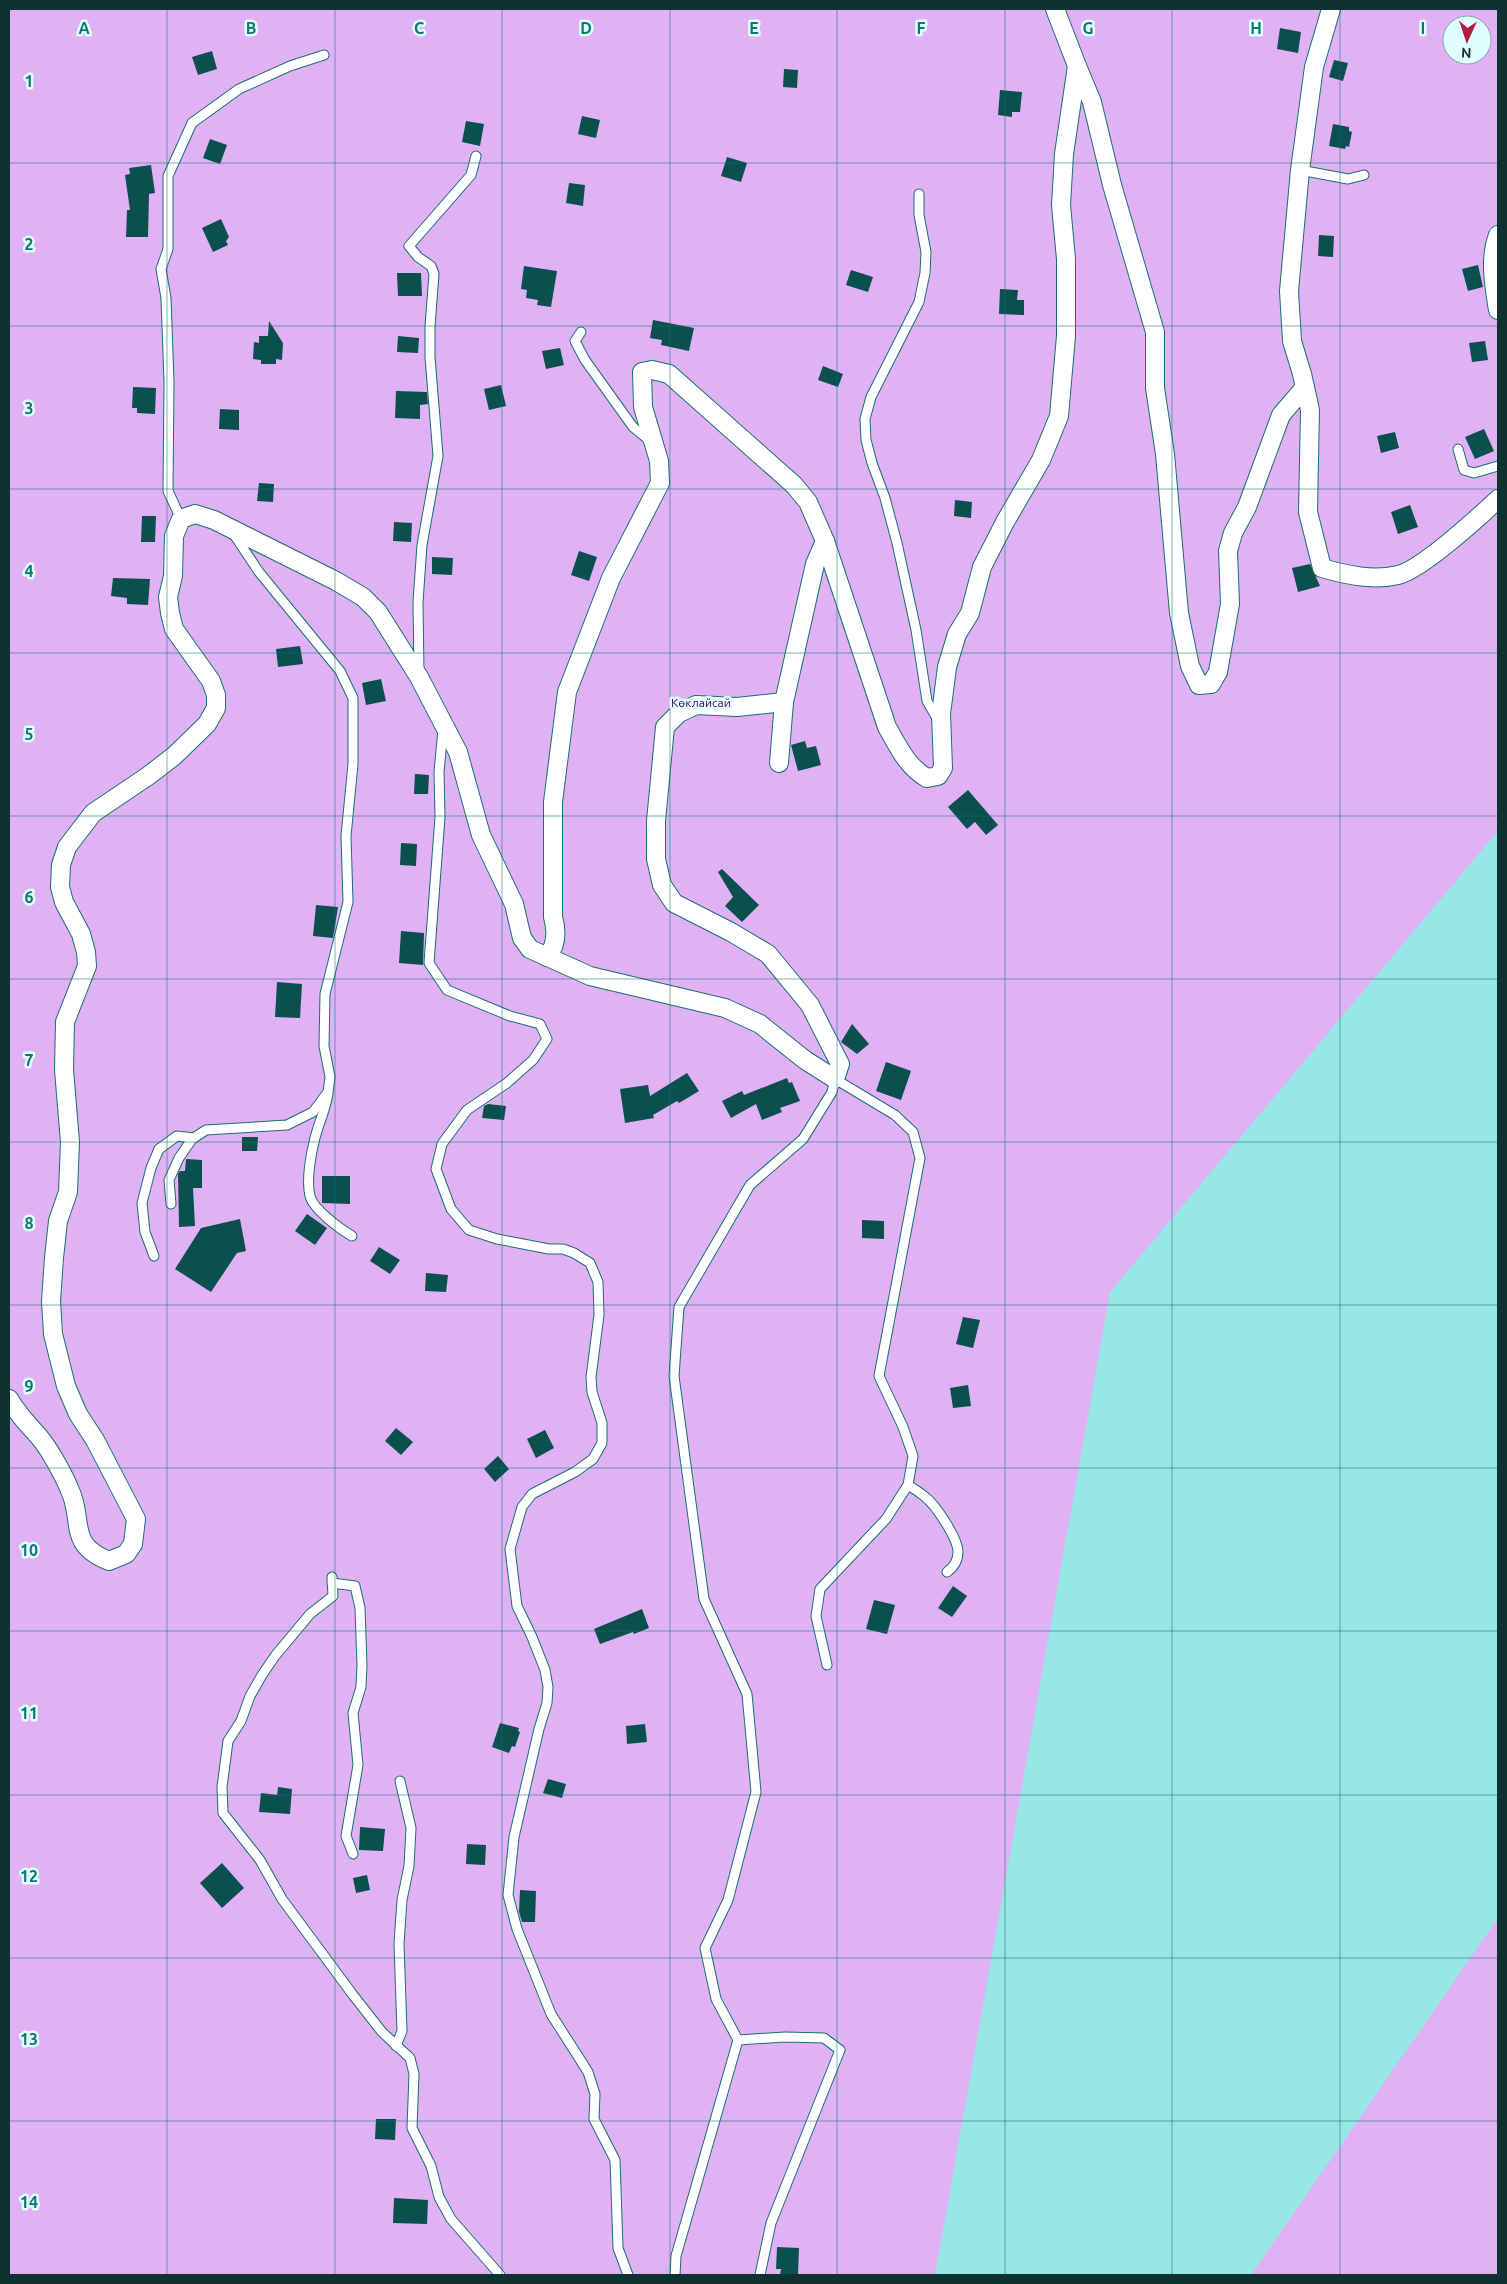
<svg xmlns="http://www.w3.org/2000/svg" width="1507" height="2284" font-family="Ubuntu,sans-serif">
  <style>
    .green { fill: #e0b2f5; fill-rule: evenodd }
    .building { fill: #0b4f4f }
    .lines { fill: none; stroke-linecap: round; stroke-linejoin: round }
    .lane-casing { stroke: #176f6f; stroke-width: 11 }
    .street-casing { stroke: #176f6f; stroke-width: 20 }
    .lane { stroke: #fff; stroke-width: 9 }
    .street { stroke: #fff; stroke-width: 18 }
    .grid { fill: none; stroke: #0f766e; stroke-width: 1; stroke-opacity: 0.55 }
    .labels { text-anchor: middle; stroke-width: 5; stroke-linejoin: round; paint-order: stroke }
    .park-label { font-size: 12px; fill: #47005e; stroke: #e0fefe }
    .grid-label { font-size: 16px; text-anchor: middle; font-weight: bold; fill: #0f766e; stroke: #e0fefe; stroke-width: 5; stroke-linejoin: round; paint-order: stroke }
  </style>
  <rect width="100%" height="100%" fill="#97e7e6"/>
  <g class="green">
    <path d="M9 9H1498V831L1110 1292 935 2275H9ZM1452 25H1482V55H1452Z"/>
    <path d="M1498 1918V2275H1251Z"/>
  </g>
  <g class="building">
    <path d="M1280 28 1301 32 1298 53 1277 49Z"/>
    <path d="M212 51 217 69 198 75 192 57Z"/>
    <path d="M1334 60 1348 63 1343 81 1329 77Z"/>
    <path d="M784 69 798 70 797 88 783 87Z"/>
    <path d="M1000 90 1022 92 1020 112H1012V117L998 115Z"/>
    <path d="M582 116 600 120 596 138 578 134Z"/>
    <path d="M466 121 484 124 480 146 462 142Z"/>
    <path d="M1333 124 1349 127V131L1352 132 1349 147 1346 146 1345 149 1329 146Z"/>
    <path d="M210 139 227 145 220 164 203 158Z"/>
    <path d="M727 157 747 163 741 182 721 176Z"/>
    <path d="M151 165 155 193 149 194 148 237H126L127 210H130L125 175 130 174 129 168Z"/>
    <path d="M569 183 585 185 583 206 566 203Z"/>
    <path d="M221 219 229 237 226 241 228 245 213 252 202 228Z"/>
    <path d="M1319 235 1334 236 1333 257 1318 256Z"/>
    <path d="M1478 265 1483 287 1468 291 1462 269Z"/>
    <path d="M524 266 557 271 551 307 537 305 538 300 526 298 527 290 521 289Z"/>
    <path d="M851 270 873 277 868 292 846 285Z"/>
    <path d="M397 273H421L422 296H398Z"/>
    <path d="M1000 289 1018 290 1017 300H1024V315L999 314Z"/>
    <path d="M653 320 694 328 689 351 661 345 662 340 650 338Z"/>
    <path d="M269 321 283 343 282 360 276 359V364H261V360L253 359 254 342 259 343V336H268Z"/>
    <path d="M398 336 419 338 418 353 397 352Z"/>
    <path d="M1485 341 1488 360 1472 362 1469 343Z"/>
    <path d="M560 348 564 365 546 369 542 351Z"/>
    <path d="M823 366 843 374 838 387 818 380Z"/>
    <path d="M501 385 506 406 489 410 484 389Z"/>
    <path d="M133 387 156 388 155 414 137 413V408H132Z"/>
    <path d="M396 391 427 392 428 404 420 405V419L395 418Z"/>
    <path d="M220 409 239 410V430L219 429Z"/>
    <path d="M1484 429 1494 451 1475 459 1465 437Z"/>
    <path d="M1395 432 1399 448 1381 453 1377 436Z"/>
    <path d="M259 483 274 484 273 502 257 501Z"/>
    <path d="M955 500 972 502 971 518 954 516Z"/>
    <path d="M1410 505 1418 527 1398 534 1391 512Z"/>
    <path d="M142 516H156L155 542H141Z"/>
    <path d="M394 522 412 523 411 542 393 541Z"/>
    <path d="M579 551 597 557 589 581 571 575Z"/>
    <path d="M432 557 453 558 452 575 432 574Z"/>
    <path d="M1310 564 1320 586 1298 592 1292 568Z"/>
    <path d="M113 578 150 579 148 605 127 604V598L111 596Z"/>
    <path d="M300 646 303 664 278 667 276 649Z"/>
    <path d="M381 679 386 701 366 705 362 683Z"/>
    <path d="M805 741 807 748 816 746 821 765 798 771 791 745Z"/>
    <path d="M415 774 429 775 428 794H414Z"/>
    <path d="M968 790 998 825 986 835 975 822 967 829 948 807Z"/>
    <path d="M401 843 417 844 416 866 400 865Z"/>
    <path d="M722 869 759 905 742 922 725 906 733 897 718 872Z"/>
    <path d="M316 905 338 907 333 938 313 936Z"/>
    <path d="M401 931 424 933 423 965 399 963Z"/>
    <path d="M277 982 302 984 300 1018 275 1017Z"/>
    <path d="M852 1024 869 1044 857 1054 841 1042Z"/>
    <path d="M886 1062 911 1071 901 1100 876 1091Z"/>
    <path d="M687 1073 699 1091 679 1103 677 1101 653 1115 654 1118 625 1123 620 1089 648 1085 650 1096Z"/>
    <path d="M787 1078 789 1083 792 1082 800 1101 780 1108 782 1112 762 1120 756 1104 731 1118 722 1101 742 1091 744 1095Z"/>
    <path d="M488 1104 506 1106 504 1120 482 1118 484 1106Z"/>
    <path d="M242 1137H258L257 1151H242Z"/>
    <path d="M186 1159 202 1160V1188H193L195 1226 179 1227 178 1174 180 1171H185Z"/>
    <path d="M322 1176H350V1204L322 1203Z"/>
    <path d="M307 1214 327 1228 315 1245 295 1231Z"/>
    <path d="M240 1219 246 1251 237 1253 211 1292 175 1269 201 1228Z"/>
    <path d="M862 1220 884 1221V1239L862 1238Z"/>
    <path d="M379 1247 400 1260 390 1274 370 1261Z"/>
    <path d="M426 1273 448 1275 446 1292 425 1291Z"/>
    <path d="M963 1317 980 1320 973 1348 956 1344Z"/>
    <path d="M968 1385 971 1406 953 1408 950 1388Z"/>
    <path d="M396 1428 413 1442 401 1455 385 1441Z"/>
    <path d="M545 1430 554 1448 536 1458 527 1439Z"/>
    <path d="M498 1456 509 1469 495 1482 484 1469Z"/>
    <path d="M953 1586 967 1596 952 1617 938 1608Z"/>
    <path d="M874 1600 895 1605 887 1634 866 1629Z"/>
    <path d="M642 1609 649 1628 634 1634 633 1632 600 1644 594 1629Z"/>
    <path d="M500 1723 519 1728 518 1731 520 1732 515 1747 512 1746 509 1753 492 1747Z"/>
    <path d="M645 1724 647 1742 627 1744 626 1726Z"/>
    <path d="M548 1779 566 1784 562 1798 543 1793Z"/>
    <path d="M278 1787 292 1789 290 1814 259 1812 261 1793 277 1795Z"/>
    <path d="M360 1827 385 1829 383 1851 359 1850Z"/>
    <path d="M467 1844 486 1845 485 1865 466 1864Z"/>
    <path d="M222 1863 244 1888 222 1908 200 1883Z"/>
    <path d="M367 1875 370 1890 356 1893 353 1878Z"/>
    <path d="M520 1890 536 1891 535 1922H522L519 1912Z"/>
    <path d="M376 2119H396L395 2140 375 2139Z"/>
    <path d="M394 2198 428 2200 427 2224 393 2223Z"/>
    <path d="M777 2247 799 2248 798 2275H780L781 2269H776Z"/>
  </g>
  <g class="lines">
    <defs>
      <g id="lane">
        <path d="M1300 170 1348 179 1364 175"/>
        <path d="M919 194V215L926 252 925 273 919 302 871 397 865 419 866 440 872 463 885 498 897 543 916 630 927 701 938 720"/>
        <path d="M581 332 575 341 585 360 633 427 649 440"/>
        <path d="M1458 449 1464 470 1474 473 1498 466"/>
        <path d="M181 519 168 491 169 382 166 298 161 269 168 249V176L192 123 239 89 290 66 324 55"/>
        <path d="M419 672 418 602 422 545 438 456 430 357V326L434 274 431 266 418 257 409 246 471 175 476 156"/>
        <path d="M443 729 439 772 440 817 429 963 447 990 510 1016 540 1024 547 1039 533 1060 507 1083 467 1110 442 1144 436 1169 451 1209 469 1230 497 1239 549 1249H563L574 1253 590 1263 598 1282 599 1315 591 1377 592 1392 602 1423V1443L593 1459 575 1472 532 1494 522 1507 510 1549 517 1606 532 1637 545 1670 548 1687 547 1703 539 1729 514 1837 508 1895 517 1929 551 2014 588 2072 595 2094 594 2119 615 2160 618 2248 628 2275"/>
        <path d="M328 1093C326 1109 319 1122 315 1138 311 1153 306 1180 310 1196 313 1209 340 1229 352 1236"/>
        <path d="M171 1204 169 1180 179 1158 192 1139 206 1130 287 1125 313 1112 328 1092 330 1077 324 1046 325 994 348 902 346 836 353 764V698L340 671 259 572 233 533"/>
        <path d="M154 1256 145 1232 142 1203 151 1168 159 1149 177 1136 194 1138"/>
        <path d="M908 1485C913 1488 919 1492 924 1496 935 1504 958 1538 958 1552 958 1561 954 1567 947 1572"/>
        <path d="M332 1577 333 1596 310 1614 275 1656 262 1675 250 1696 241 1721 228 1741 222 1787 223 1813 260 1860 282 1899 353 1995 382 2032 410 2058 414 2074 412 2128 431 2166 439 2197 451 2219 500 2275"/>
        <path d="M332 1583 355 1586 360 1608 362 1665 361 1687 353 1713 358 1765 346 1836 353 1854"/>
        <path d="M738 2040 785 2037 824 2038 840 2050 771 2223 760 2275"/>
        <path d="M396 2046 402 2031 399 1944 402 1900 409 1866 411 1828 400 1781"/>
        <path d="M675 2275 676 2256 738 2040 716 1999 705 1948 728 1900 756 1792 747 1694 704 1599 674 1376 679 1307 750 1185 803 1139 832 1092 835 1079 895 1115 913 1132 920 1158 879 1376 903 1427 913 1456 908 1485 886 1519 820 1589 816 1616 827 1665"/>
      </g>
      <g id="street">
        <path d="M1331 9 1314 67 1300 170 1289 291 1292 341 1302 374 1310 410 1308 512 1322 568C1346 575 1373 581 1398 575 1421 570 1479 517 1498 499"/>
        <path d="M1077 66 1092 102 1112 185 1155 332V388L1165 454 1179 613 1190 666 1199 685 1211 684 1218 672 1230 604 1228 551 1233 533 1247 507 1281 415 1305 387"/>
        <path d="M1498 235C1489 260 1494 285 1498 310"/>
        <path d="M779 763 784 702 815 564 825 541"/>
        <path d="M547 957C557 945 557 931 553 917V802L567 692 611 578 660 483 659 461 643 407 642 372 652 370 669 374 794 485 808 502 825 541 887 727C898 746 907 767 927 778L938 776 943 768 941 714 947 667 957 634 970 613 982 567 1005 522 1041 460 1059 416 1066 336V259L1061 205 1064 154 1077 66 1055 9"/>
        <path d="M9 1399C18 1415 28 1424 40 1438 50 1450 63 1474 69 1488 85 1521 66 1544 109 1561L126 1554 133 1544 136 1519 95 1440 78 1414 66 1386 53 1334 51 1301 54 1258 58 1221 68 1192 70 1142 64 1070 65 1022 87 966 86 952 81 934 64 902 60 887 61 865 67 847 93 813 148 776 174 756 207 724 216 708V695L211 681 174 629 170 613 168 597 173 576 174 536 181 519 195 514 214 520 336 581 363 597 378 612 419 677 458 752 481 835 514 904 522 938 530 949 590 976 725 1008 760 1024 805 1060 835 1079 840 1064 810 1005 768 954 731 932 674 903 662 885 656 859V821L665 727 679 713 696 705 737 707 784 702"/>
      </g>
    </defs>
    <use href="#lane" class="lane-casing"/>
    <use href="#street" class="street-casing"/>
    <use href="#lane" class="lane"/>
    <use href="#street" class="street"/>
  </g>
  <path class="grid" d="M167 9V2275M335 9V2275M502 9V2275M670 9V2275M837 9V2275M1005 9V2275M1172 9V2275M1340 9V2275M9 163H1498M9 326H1498M9 489H1498M9 653H1498M9 816H1498M9 979H1498M9 1142H1498M9 1305H1498M9 1468H1498M9 1631H1498M9 1795H1498M9 1958H1498M9 2121H1498"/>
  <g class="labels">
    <g class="park-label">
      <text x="701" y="707">Көклайсай</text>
    </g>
  </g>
  <g class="grid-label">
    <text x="84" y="34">A</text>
    <text x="251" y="34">B</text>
    <text x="419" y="34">C</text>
    <text x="586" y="34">D</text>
    <text x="754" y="34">E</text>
    <text x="921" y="34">F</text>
    <text x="1088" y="34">G</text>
    <text x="1256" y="34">H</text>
    <text x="1423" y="34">I</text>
    <text x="29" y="87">1</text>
    <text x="29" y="250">2</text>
    <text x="29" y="414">3</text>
    <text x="29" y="577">4</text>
    <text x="29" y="740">5</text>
    <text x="29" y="903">6</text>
    <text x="29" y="1066">7</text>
    <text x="29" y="1229">8</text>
    <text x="29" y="1392">9</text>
    <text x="29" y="1556">10</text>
    <text x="29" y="1719">11</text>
    <text x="29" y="1882">12</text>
    <text x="29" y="2045">13</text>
    <text x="29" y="2208">14</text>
  </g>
  <rect width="1507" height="2284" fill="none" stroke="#0f3131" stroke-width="20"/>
  <g transform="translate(1467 40) rotate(183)"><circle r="24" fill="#e0fefe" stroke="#8cacac"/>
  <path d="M0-4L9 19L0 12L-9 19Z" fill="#b01d40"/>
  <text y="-8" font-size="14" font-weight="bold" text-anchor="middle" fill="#0f3131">N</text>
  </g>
</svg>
